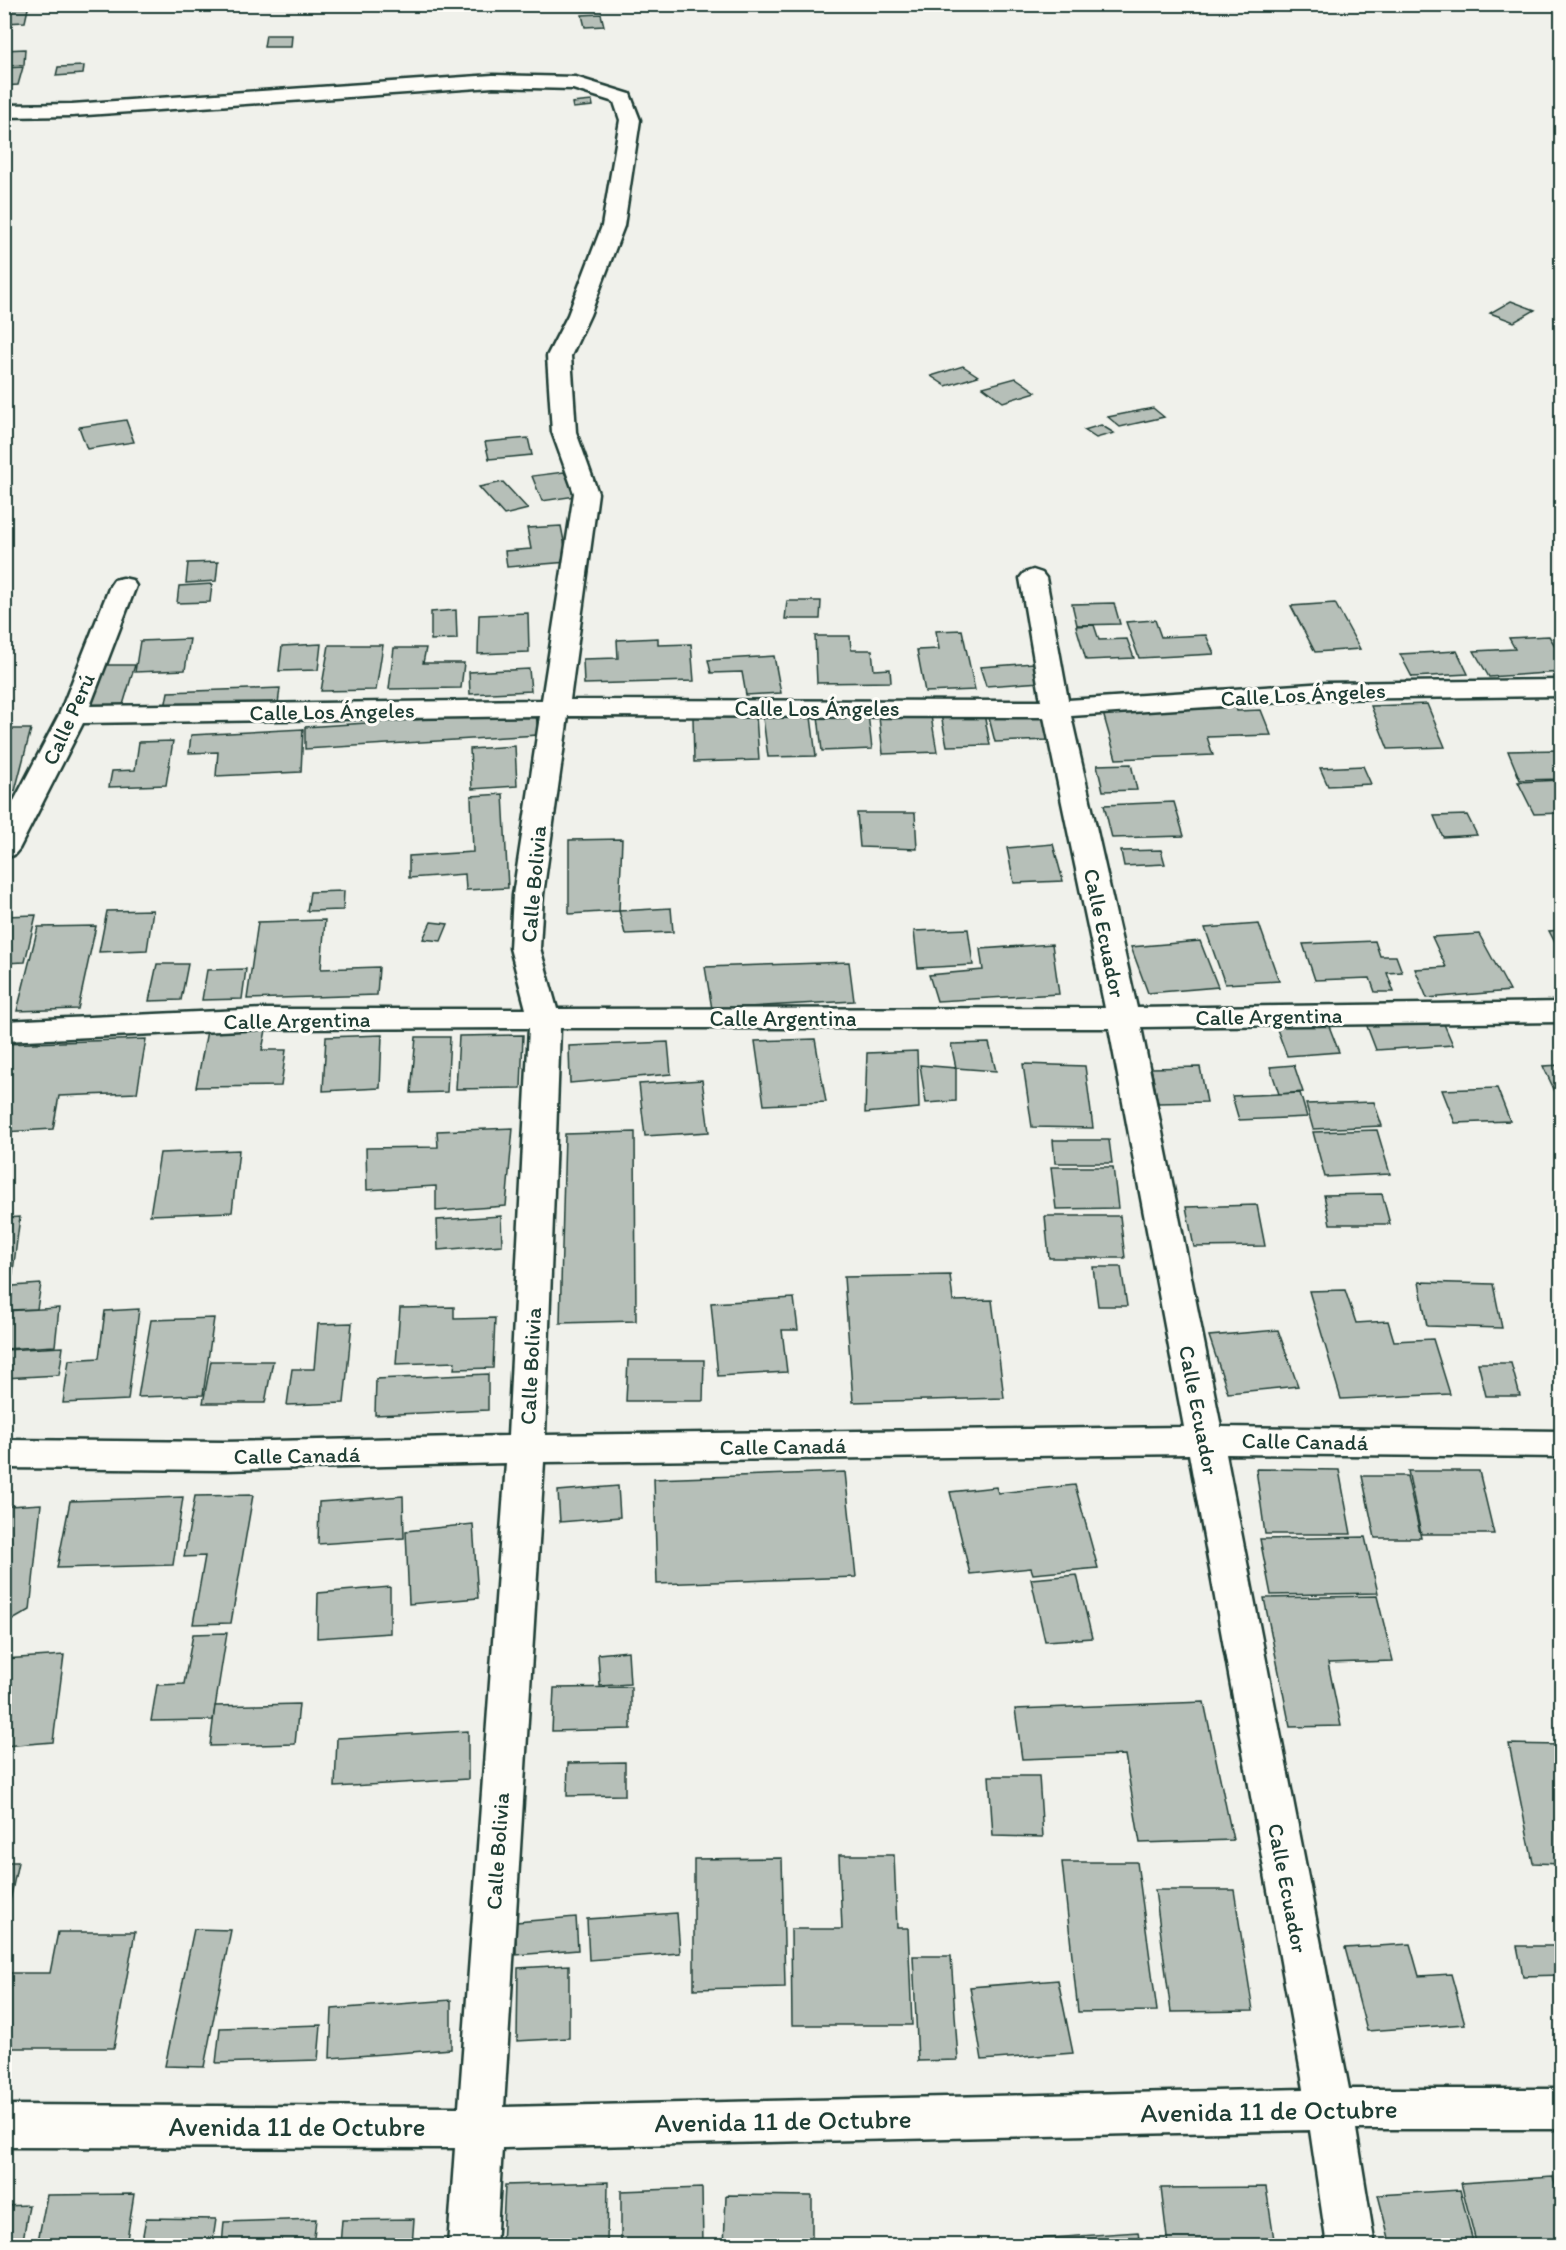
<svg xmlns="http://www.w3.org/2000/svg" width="1566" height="2250" font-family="Itim,sans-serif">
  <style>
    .building { fill: #b6bfb8; stroke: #1f3d34; stroke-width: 1.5 }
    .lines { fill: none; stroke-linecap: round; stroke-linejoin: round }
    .minor-casing { stroke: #1f3d34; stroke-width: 5 }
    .minor { fill: #fdfcf7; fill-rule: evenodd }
    .labels { text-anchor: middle; stroke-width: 6; stroke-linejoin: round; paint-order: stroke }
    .street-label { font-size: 22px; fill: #1f3d34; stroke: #fdfcf7 }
    .near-street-label { font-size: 27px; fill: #1f3d34; stroke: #fdfcf7 }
  </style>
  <rect width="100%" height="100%" fill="#f0f1eb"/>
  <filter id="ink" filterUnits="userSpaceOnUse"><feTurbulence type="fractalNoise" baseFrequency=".0167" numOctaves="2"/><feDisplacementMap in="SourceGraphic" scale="12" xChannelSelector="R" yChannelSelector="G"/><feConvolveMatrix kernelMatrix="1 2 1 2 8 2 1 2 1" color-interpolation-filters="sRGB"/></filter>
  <g filter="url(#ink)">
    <g class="building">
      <path d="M4 4H29L25 22 4 23Z"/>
      <path d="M601 14 604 26 585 27 582 15Z"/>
      <path d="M266 35H292L291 47H264Z"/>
      <path d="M25 49 24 65 4 66V50Z"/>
      <path d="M84 66 83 74 56 76 58 67Z"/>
      <path d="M23 67 18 85 4 86V68Z"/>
      <path d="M592 101 593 106 573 108 572 103Z"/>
      <path d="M1511 301 1535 310 1514 322 1490 313Z"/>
      <path d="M963 366 978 376 946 386 931 376Z"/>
      <path d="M1016 378 1036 392 1003 402 983 387Z"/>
      <path d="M1153 408 1164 417 1120 427 1108 417Z"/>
      <path d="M126 420 134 442 87 449 79 427Z"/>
      <path d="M1101 425 1114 433 1096 438 1084 430Z"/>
      <path d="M528 438 532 455 489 459 485 442Z"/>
      <path d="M564 472 576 496 542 501 532 476Z"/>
      <path d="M503 482 528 509 504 515 479 487Z"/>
      <path d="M561 526 568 562 507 567 505 551 531 549 527 528Z"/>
      <path d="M218 562 216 581 186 583 188 563Z"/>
      <path d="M212 584 210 602 177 603 179 586Z"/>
      <path d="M787 601H821L820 619H785Z"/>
      <path d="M1114 603 1120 624 1077 625 1072 604Z"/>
      <path d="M1335 603 1360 649 1315 652 1291 606Z"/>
      <path d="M456 610 457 639 431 640V612Z"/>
      <path d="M528 613 529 652 478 654 479 615Z"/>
      <path d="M1155 620 1161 637 1206 635 1214 654 1139 658 1126 622Z"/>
      <path d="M1094 625 1099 640 1127 639 1134 658 1086 660 1076 626Z"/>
      <path d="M962 630 975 690 925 692 917 650 939 649 936 631Z"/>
      <path d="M815 636H850L851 650H872L874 670 890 669 891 682 817 683Z"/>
      <path d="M1549 636 1562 657V672L1489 677 1474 651 1515 649 1509 638Z"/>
      <path d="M658 638V645L691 644 694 681 584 684 583 659 618 658 617 640Z"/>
      <path d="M190 639 185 670 135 672 140 641Z"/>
      <path d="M321 644 318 670 279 671 282 646Z"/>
      <path d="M329 645H383L376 690 321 691Z"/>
      <path d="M394 648H426L423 663H464L461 688 389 689Z"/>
      <path d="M1457 651 1468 674 1412 677 1400 654Z"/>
      <path d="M774 656 781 693 746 695 742 672 711 673 708 660Z"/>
      <path d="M1034 663 1041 682 986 686 980 667Z"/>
      <path d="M97 665H135L123 705H84Z"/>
      <path d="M529 669 531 691 470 694 469 672Z"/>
      <path d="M280 688 278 704 165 708 168 692Z"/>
      <path d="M1427 704 1445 747 1388 749 1371 706Z"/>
      <path d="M1236 707 1237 711 1261 710 1271 735 1207 737 1213 755 1116 759 1103 713Z"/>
      <path d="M536 712 538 735 305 749V727Z"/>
      <path d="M868 714 872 749 822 751 818 716Z"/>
      <path d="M984 714 990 745 947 746 941 715Z"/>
      <path d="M1042 715 1048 740 995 742 989 718Z"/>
      <path d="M756 716 759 760 694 762 693 717Z"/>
      <path d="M931 716 937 752 883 754 879 717Z"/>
      <path d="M811 717 816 756 768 757 763 718Z"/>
      <path d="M4 729H31L15 791H4Z"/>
      <path d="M303 729 301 772 216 776 218 752 189 753 191 735Z"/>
      <path d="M173 741 166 785 109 787 112 771 135 770 139 742Z"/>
      <path d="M515 746 517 786 472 789 470 749Z"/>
      <path d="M1561 750 1562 779 1520 780 1508 751Z"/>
      <path d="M1131 764 1137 790 1103 791 1097 765Z"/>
      <path d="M1363 766 1371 784 1328 786 1320 768Z"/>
      <path d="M1562 780V813L1534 814 1518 782Z"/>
      <path d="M503 794 508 888 466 890 465 874 409 878V856L473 852 471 796Z"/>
      <path d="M1174 802 1184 836 1112 838 1104 805Z"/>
      <path d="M857 813H915L917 849 860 847Z"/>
      <path d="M1467 815 1477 835 1443 837 1434 816Z"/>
      <path d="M622 839 619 911 569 914V840Z"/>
      <path d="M1053 844 1063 881 1014 883 1007 848Z"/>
      <path d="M1161 850 1165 864 1124 866 1121 851Z"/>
      <path d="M344 891 343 910 307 911 310 892Z"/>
      <path d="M671 908 673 932 625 934 619 911Z"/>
      <path d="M153 910 147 950 99 952 107 911Z"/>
      <path d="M36 915 25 962 4 963V916Z"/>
      <path d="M325 920 321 969 379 967 377 995 247 999 258 922Z"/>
      <path d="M431 922 448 924 441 941 423 939Z"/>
      <path d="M1259 924 1279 981 1225 984 1205 928Z"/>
      <path d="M96 926 78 1009 17 1011 38 927Z"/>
      <path d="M968 929 973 965 918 968 914 931Z"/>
      <path d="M1562 930V956L1549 931Z"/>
      <path d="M1479 934 1510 991 1427 998 1415 969 1446 967 1432 937Z"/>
      <path d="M1200 941 1218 987 1148 993 1131 947Z"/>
      <path d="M1375 941 1380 956H1396L1402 972 1387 973 1394 992H1375L1370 978 1315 980 1303 944Z"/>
      <path d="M1052 944 1059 994 937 1001 929 975 983 970 980 949Z"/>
      <path d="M849 962 854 1001 712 1009 705 967Z"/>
      <path d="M157 964H188L181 1000 149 1001Z"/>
      <path d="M246 969 242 999 202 1000 207 970Z"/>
      <path d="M1441 1017 1453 1045 1376 1050 1365 1021Z"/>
      <path d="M1327 1021 1339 1052 1287 1056 1275 1024Z"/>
      <path d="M266 1030 262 1050H286L281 1086 196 1087 207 1031Z"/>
      <path d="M382 1035 380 1088 323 1091 326 1037Z"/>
      <path d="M523 1035 521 1088 456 1089 459 1036Z"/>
      <path d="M416 1037H450L447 1092 411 1093Z"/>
      <path d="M146 1039 137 1093 59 1096 53 1129 4 1132V1044Z"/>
      <path d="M815 1039 826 1102 764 1105 755 1041Z"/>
      <path d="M668 1042 671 1074 570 1083 569 1046Z"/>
      <path d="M989 1043 996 1071 956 1068 951 1044Z"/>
      <path d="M917 1051 919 1108 865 1113 867 1053Z"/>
      <path d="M1023 1064 1085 1066 1093 1128 1032 1127Z"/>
      <path d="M920 1065 956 1068V1101L926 1103Z"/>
      <path d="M1294 1065 1303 1092 1279 1094 1270 1067Z"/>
      <path d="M1562 1065V1106L1543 1066Z"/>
      <path d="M1200 1067 1207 1102 1158 1103 1151 1068Z"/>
      <path d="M702 1080 709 1132 645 1136 639 1084Z"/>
      <path d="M1497 1088 1510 1121 1455 1123 1442 1090Z"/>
      <path d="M1300 1093 1307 1117 1239 1120 1232 1096Z"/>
      <path d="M1374 1102 1382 1126 1313 1129 1306 1104Z"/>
      <path d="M513 1128 506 1206 436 1211V1186L367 1190 366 1148 438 1147 437 1131Z"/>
      <path d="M1377 1130 1390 1174 1325 1177 1313 1132Z"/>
      <path d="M635 1132 636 1321 560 1323 565 1134Z"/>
      <path d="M1053 1140H1109L1112 1163H1055Z"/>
      <path d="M239 1150 232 1212 150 1215 160 1153Z"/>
      <path d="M1051 1167H1113L1118 1208 1056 1209Z"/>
      <path d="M1382 1194 1390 1224H1330L1324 1195Z"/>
      <path d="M1257 1205 1265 1246 1194 1247 1186 1207Z"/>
      <path d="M501 1216 502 1245 438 1250 437 1220Z"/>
      <path d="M1045 1216H1120L1125 1258H1049Z"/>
      <path d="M20 1217 8 1310H4V1218Z"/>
      <path d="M1093 1267H1121L1127 1306H1098Z"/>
      <path d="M950 1275 953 1301 992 1300 1004 1398 853 1402 844 1277Z"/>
      <path d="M1419 1282 1493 1284 1502 1328 1427 1326Z"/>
      <path d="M41 1284 37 1309 9 1310 13 1286Z"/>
      <path d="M1345 1290 1356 1323 1388 1321 1394 1341 1433 1339 1450 1394 1341 1399 1309 1291Z"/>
      <path d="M794 1298 798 1330H782L787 1372 718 1376 711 1303Z"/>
      <path d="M454 1307V1319L495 1318 493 1368 454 1369 455 1362 396 1364 400 1308Z"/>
      <path d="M59 1308 55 1346 4 1349V1311Z"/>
      <path d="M139 1309 128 1400 63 1403 69 1360 99 1358 105 1311Z"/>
      <path d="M214 1318 203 1395 138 1397 151 1320Z"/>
      <path d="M352 1323 344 1403 287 1405 292 1369H314L318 1324Z"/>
      <path d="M1278 1330 1298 1386 1228 1393 1209 1336Z"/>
      <path d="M63 1347 59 1375 4 1378V1350Z"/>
      <path d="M628 1360H704L703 1401H626Z"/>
      <path d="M211 1361H273L265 1403H203Z"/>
      <path d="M1478 1363H1511L1520 1396H1486Z"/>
      <path d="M488 1374V1410L375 1415 376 1379Z"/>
      <path d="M1256 1469 1339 1470 1351 1534H1265Z"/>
      <path d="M1408 1471H1479L1494 1534H1421Z"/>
      <path d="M845 1472 856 1577 657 1584 654 1479Z"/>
      <path d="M1362 1476H1407L1421 1538H1375Z"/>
      <path d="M1075 1485 1098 1568 1033 1574 1031 1568 970 1574 950 1492 996 1487 998 1493Z"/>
      <path d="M618 1486 620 1517 560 1522 558 1491Z"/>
      <path d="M253 1495 231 1623 193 1624 205 1556 184 1557 195 1496Z"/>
      <path d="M403 1496 404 1538 318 1544 319 1502Z"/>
      <path d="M183 1497 173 1565 57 1568 70 1501Z"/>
      <path d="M41 1504 30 1610 4 1625V1524L9 1506Z"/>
      <path d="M473 1524 478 1598 409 1604 406 1531Z"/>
      <path d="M1365 1537 1378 1593 1271 1595 1260 1539Z"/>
      <path d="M1077 1575 1092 1638 1045 1641 1031 1579Z"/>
      <path d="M390 1587V1633L317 1638 318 1593Z"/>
      <path d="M1377 1596 1393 1661 1328 1663 1341 1726 1290 1727 1264 1598Z"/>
      <path d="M227 1633 213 1720 151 1721 157 1685 184 1684 193 1634Z"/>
      <path d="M628 1651 630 1684 600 1686 598 1654Z"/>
      <path d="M64 1655 53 1742 4 1746V1659Z"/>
      <path d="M631 1687V1729L552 1731 554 1688Z"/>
      <path d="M1204 1702 1233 1840 1140 1843 1125 1755 1022 1759 1015 1709Z"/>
      <path d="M299 1704 295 1744 210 1746 215 1706Z"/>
      <path d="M468 1731V1779L335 1787 337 1738Z"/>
      <path d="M1509 1744 1562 1745V1864L1533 1863Z"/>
      <path d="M625 1762V1795L567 1796 568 1763Z"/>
      <path d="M989 1776H1039L1043 1837 993 1836Z"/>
      <path d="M839 1855H894L897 1928H908L912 2025H792L791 1929H842Z"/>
      <path d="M782 1858 785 1987 694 1989V1859Z"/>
      <path d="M4 1862H18L4 1930Z"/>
      <path d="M1062 1862H1137L1157 2011 1078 2012Z"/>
      <path d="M1155 1890H1234L1253 2011 1171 2012Z"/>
      <path d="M677 1913 680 1953 589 1960 587 1919Z"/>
      <path d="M576 1917 578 1950 516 1955V1922Z"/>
      <path d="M194 1929 231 1930 204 2067 165 2066Z"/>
      <path d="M58 1932H135L114 2048H4V1996L9 1973H50Z"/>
      <path d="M1410 1944 1419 1976 1451 1974 1465 2024 1367 2031 1345 1948Z"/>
      <path d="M1517 1946H1562V1975L1523 1976Z"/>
      <path d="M913 1956H951L958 2060 918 2061Z"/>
      <path d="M569 1965V2038L517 2041 518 1968Z"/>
      <path d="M1058 1980 1073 2053 982 2060 970 1987Z"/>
      <path d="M451 2000V2049L330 2058 332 2009Z"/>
      <path d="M321 2025 318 2060 216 2063 220 2028Z"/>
      <path d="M1553 2177 1562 2208V2246H1477L1461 2183Z"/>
      <path d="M608 2182 607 2246H502L505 2185Z"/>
      <path d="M1266 2187 1275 2246H1168L1161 2188Z"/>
      <path d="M702 2188 703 2246H621V2191Z"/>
      <path d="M1460 2190 1474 2246H1391L1378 2195Z"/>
      <path d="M134 2194 126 2246H37L47 2195Z"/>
      <path d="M726 2195 812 2196V2246H724Z"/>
      <path d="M29 2205 22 2246H4V2206Z"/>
      <path d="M146 2218 216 2219 212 2246H141Z"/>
      <path d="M316 2219 313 2246H222L224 2222Z"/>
      <path d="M414 2219 412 2246H340L342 2220Z"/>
      <path d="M1138 2232 1140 2246H1007V2241Z"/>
    </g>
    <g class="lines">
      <defs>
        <path id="minor" d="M493 75 575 77 630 94 640 120 624 226 590 315 571 356 576 432 598 493 570 700 1041 701 1020 578 1024 573 1033 570 1042 573 1046 578 1068 700 1326 683 1562 680V696L1326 699 1071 716 1137 1008 1562 1002V1022L1141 1027 1221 1427 1562 1431V1457L1226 1454 1349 2089H1562V2129H1356L1375 2246H1327L1310 2130 502 2148 496 2246H448L455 2148 4 2147V2105L459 2107 506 1463 224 1470 4 1468V1440L224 1442 508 1436 529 1028 265 1029 4 1041V1021L265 1009H526L510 948 513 895 540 716 83 723 19 849 14 855 4 858V820L59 715 110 586 114 580 123 578 132 580 136 586 90 706 542 700 574 493 552 432 547 356 568 315 602 226 620 120 614 102 573 89 493 87 72 116 4 117V105L72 104ZM568 716 1044 717 1105 1008 557 1009 540 948 543 895ZM560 1028H1109L1184 1427 545 1435ZM1189 1454 1304 2089 504 2107 544 1462Z"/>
      </defs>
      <use href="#minor" class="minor-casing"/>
      <use href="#minor" class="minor"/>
    </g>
  </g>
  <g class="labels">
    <g class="street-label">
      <text transform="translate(1303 694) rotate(-3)" y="8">Calle Los Ángeles</text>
      <text x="817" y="716">Calle Los Ángeles</text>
      <text transform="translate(332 711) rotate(-1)" y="8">Calle Los Ángeles</text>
      <text transform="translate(68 719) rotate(-66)" y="8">Calle Perú</text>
      <text transform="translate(533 884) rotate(-85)" y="8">Calle Bolivia</text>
      <text transform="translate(1105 933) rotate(78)" y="8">Calle Ecuador</text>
      <text transform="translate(1269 1016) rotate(-1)" y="8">Calle Argentina</text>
      <text x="783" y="1026">Calle Argentina</text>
      <text transform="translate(297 1020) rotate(-1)" y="8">Calle Argentina</text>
      <text transform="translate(530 1366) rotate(-87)" y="8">Calle Bolivia</text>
      <text transform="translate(1199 1410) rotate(79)" y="8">Calle Ecuador</text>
      <text transform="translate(1305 1441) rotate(1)" y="8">Calle Canadá</text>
      <text transform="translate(783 1446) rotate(-1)" y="8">Calle Canadá</text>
      <text transform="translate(297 1455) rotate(-1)" y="8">Calle Canadá</text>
      <text transform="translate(497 1851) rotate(-86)" y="8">Calle Bolivia</text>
      <text transform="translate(1288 1888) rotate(79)" y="8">Calle Ecuador</text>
    </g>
    <g class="near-street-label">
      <text transform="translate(1269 2111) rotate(-1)" y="9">Avenida 11 de Octubre</text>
      <text transform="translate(783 2121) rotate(-1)" y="9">Avenida 11 de Octubre</text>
      <text x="297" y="2136">Avenida 11 de Octubre</text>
    </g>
  </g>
  <rect width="1566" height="2250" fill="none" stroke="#fdfcf7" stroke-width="24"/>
  <rect x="12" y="12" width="1542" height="2226" fill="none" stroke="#1f3d34" stroke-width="2" filter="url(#ink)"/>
</svg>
